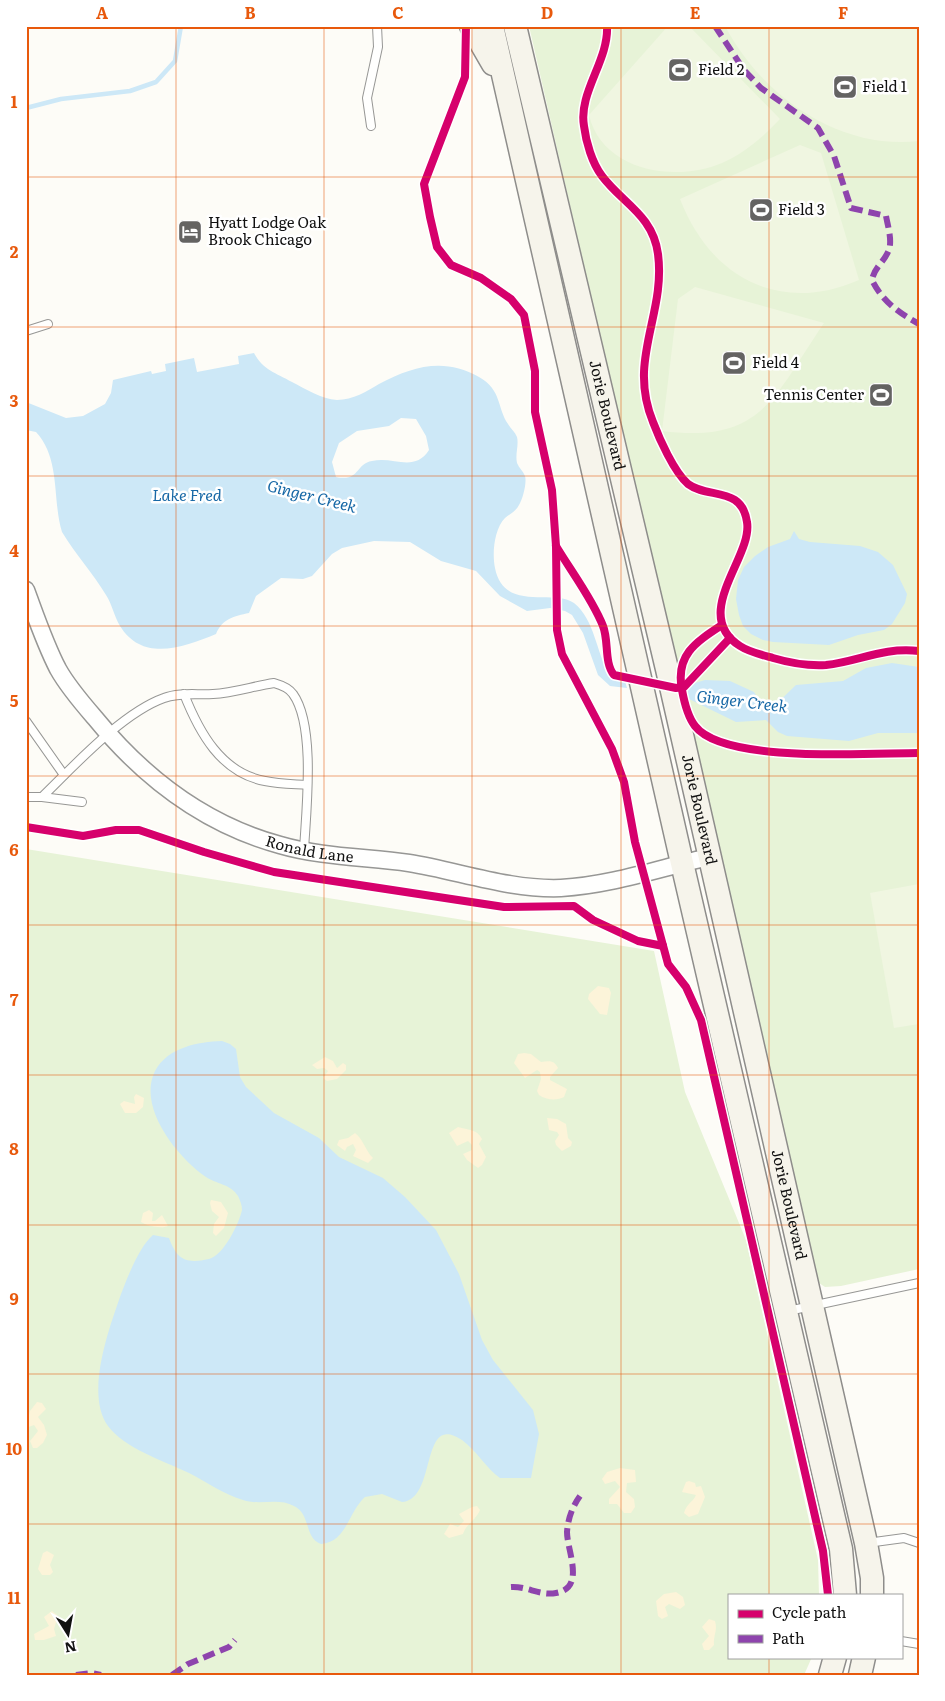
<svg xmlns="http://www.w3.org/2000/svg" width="945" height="1701" font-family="Literata,serif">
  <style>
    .green { fill: #e7f3d7 }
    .sand { fill: #fcf4d9 }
    .pitch { fill: #f0f6e1 }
    .water { fill: #cde8f7; fill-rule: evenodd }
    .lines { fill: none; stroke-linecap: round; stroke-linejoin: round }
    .stream { stroke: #cde8f7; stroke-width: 4.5 }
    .service-casing { stroke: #979795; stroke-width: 10 }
    .minor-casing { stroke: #979795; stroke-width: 19 }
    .secondary-casing { stroke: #8e8d8b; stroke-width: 25 }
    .service { stroke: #fffffe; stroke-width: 8 }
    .minor { stroke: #fffffe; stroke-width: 16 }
    .secondary { stroke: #f6f4eb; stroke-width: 22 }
    .quiet { stroke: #8e44ad; stroke-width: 6; stroke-dasharray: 12 6; stroke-linecap: butt }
    .cycleway-casing { stroke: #fff; stroke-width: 11 }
    .cycleway { stroke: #d6006c; stroke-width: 8 }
    .grid { fill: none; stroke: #e8590c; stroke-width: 1; stroke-opacity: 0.55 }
    .labels { text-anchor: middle; stroke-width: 5; stroke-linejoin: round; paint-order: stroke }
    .poi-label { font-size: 15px; fill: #111; stroke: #fff; text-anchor: start }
    .street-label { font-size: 15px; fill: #111; stroke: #fff }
    .water-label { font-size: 16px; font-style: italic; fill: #1768a6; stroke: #fff }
    .neatline { fill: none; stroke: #e8590c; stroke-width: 2 }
    .grid-label { font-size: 16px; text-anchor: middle; font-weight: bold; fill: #e8590c }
  </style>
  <rect width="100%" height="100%" fill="#fdfcf7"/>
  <g class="green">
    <path d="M529 26H919V1269L841 1286 825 1287 816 1281Z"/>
    <path d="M26 849 654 951 685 1092 746 1240 818 1560 819 1595H729V1657H812L804 1675H26Z"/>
  </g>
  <g class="sand">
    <path d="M598 986 609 988 611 993 607 1015 600 1014 588 999 589 994Z"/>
    <path d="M524 1053 531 1054 541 1062C549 1061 554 1060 558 1068L550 1077V1080L567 1089 564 1097C557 1101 546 1100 539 1095L537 1091 541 1079 540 1072 537 1070 525 1078 514 1063 518 1054Z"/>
    <path d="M325 1057 333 1061 337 1068 343 1063 346 1065V1070L337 1079 327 1081 323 1078 328 1071 324 1068 317 1069 312 1065Z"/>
    <path d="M136 1094 144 1098 143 1107 136 1113H125L120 1104 124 1101 135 1104 134 1097Z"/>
    <path d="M547 1118 557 1119 566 1124 568 1138 572 1142 571 1146 562 1151 556 1145 555 1141 559 1135 557 1132 549 1130Z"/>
    <path d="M458 1127C468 1130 477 1129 482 1139L479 1144 486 1157 482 1165 478 1168 467 1160 463 1154 472 1150V1145L468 1141 457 1146 449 1133Z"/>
    <path d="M355 1133C364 1140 365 1150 373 1158L368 1163 353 1156 356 1150 353 1144 347 1147 345 1151 337 1145 339 1140 348 1138Z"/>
    <path d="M211 1200 221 1202 228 1213 224 1228 216 1236 213 1233 214 1224 219 1217 212 1211 210 1203Z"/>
    <path d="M149 1210 153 1213 152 1221H155L162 1215 168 1226C161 1229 147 1226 141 1222L143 1213Z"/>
    <path d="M37 1402 42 1403 46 1409 38 1417 44 1425 47 1435 43 1443 37 1448H33L30 1441 38 1431 34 1425 26 1428 30 1411Z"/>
    <path d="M620 1468 635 1470 636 1482 627 1483 626 1492 634 1499 635 1507 631 1513H624L617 1504H609V1499L620 1487 615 1481 605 1484 602 1479 607 1472Z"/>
    <path d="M689 1481 695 1483 696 1487 701 1486 705 1497 698 1514 689 1517 684 1513C687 1503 694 1501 696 1495L682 1492 686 1482Z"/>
    <path d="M472 1507 477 1506 480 1510C476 1520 466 1524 463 1534L449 1538 444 1534 450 1524 458 1527 464 1521 459 1514Z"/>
    <path d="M47 1551 54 1555 50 1565 53 1572 50 1575H42L38 1569 43 1553Z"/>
    <path d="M676 1592 683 1597 685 1605 680 1609 669 1604 665 1607 668 1616 662 1619 658 1616 656 1601 664 1594Z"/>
    <path d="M52 1611 58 1616 54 1629 56 1636 44 1640H35L34 1634 49 1626 44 1617Z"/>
    <path d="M709 1619 715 1621C718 1630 713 1636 714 1645L709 1650H704L702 1644 709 1636 702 1627Z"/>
  </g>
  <g class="pitch">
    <path d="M668 26H689L780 119C763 137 745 153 722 163 675 183 602 171 589 115Z"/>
    <path d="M725 26H919V141C838 150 762 96 725 26Z"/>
    <path d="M800 145 821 153 859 280C779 315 710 277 680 199Z"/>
    <path d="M695 287 824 323C774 396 763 444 662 431L678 299Z"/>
    <path d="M919 884V1024L894 1028 870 893Z"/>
  </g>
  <g class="water">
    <path d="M254 353C263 370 276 373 292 382 306 389 321 399 337 400 353 400 367 391 379 384 412 366 445 357 479 377 502 390 497 408 508 424 511 429 515 432 517 437 519 445 515 454 517 463 519 468 523 471 525 476 527 482 523 499 519 505 516 511 510 514 505 518 494 529 492 554 495 568 504 613 553 588 574 603 595 620 596 652 609 674L625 681 627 688 610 686 598 675 583 633 572 615 565 611 550 608 527 611 500 596 476 571 441 561 410 542 374 541 342 548 332 554 312 576 303 579 281 578 256 596 249 613C234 616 222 619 216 634 184 647 143 663 120 626 114 616 112 604 106 595 93 573 75 554 62 532 52 500 61 459 36 432L26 430V402L66 418 83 416 105 404 111 393 113 380 151 371 152 374 166 371 165 364 194 358 197 372 239 364 238 356ZM401 418 416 419 426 436 429 450C414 473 394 456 372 461 355 464 360 482 336 477L332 462 339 443 357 431 389 426Z"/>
    <path d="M794 531 799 539 810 542 860 546 878 552 893 565 907 594 905 603 892 624 884 630 858 635 829 645 773 642 763 640 751 634 743 626 739 615 736 599 738 580 744 567 755 556 768 547 790 539Z"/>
    <path d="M892 663 919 667V733H878L849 741 787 736 778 732 766 720 736 722 687 698 685 690 695 683 705 680 730 681 754 692 765 709H771L796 685 843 681 866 668Z"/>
    <path d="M222 1041 230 1044 236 1049 240 1077 246 1087 274 1113 319 1138 339 1157 383 1178 405 1197 436 1230 459 1274 482 1340 493 1360 533 1410 539 1434 531 1478H500C486 1468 477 1451 462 1440 419 1411 438 1499 402 1502L382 1494 365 1497C348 1512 347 1542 321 1544 304 1538 311 1514 294 1506 278 1497 260 1506 243 1500 223 1494 207 1482 189 1473 164 1461 124 1448 108 1426 90 1401 101 1357 109 1330 117 1305 134 1251 153 1235L169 1238C177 1260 186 1264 209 1259 223 1256 239 1224 242 1210 242 1205 240 1200 238 1196 231 1184 216 1184 206 1177 177 1157 137 1107 155 1071 168 1047 198 1042 222 1041Z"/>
  </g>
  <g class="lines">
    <g class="stream">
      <path d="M26 108 61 99 130 91 156 82 175 61 181 26"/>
      <path d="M758 705 778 708"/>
    </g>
    <defs>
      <g id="service">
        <path d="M371 126 367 98 378 47 377 26"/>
        <path d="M26 331 48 324"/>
        <path d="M184 694C199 732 221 773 265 781 279 784 293 784 307 785"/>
        <path d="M26 721 64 775"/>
        <path d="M26 797H42C74 766 122 713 164 698 179 692 197 695 213 694 233 693 254 686 274 683 281 685 289 688 293 694 316 726 306 812 304 850"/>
        <path d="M42 797 82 802"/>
        <path d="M788 1311 919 1283"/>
        <path d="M867 1543 904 1538 919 1543"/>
        <path d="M901 1641 919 1644"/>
      </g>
      <g id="minor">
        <path id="s1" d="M26 590C36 617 45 644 58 669 68 687 82 703 95 718 144 778 203 824 280 845 321 857 366 857 409 863 459 871 510 890 561 888 612 885 660 868 709 857"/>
      </g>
      <g id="secondary">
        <path d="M471 26 493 64"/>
        <path d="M492 26 682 863 841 1549 845 1595"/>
        <path id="s2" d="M515 26 667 669 866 1543 872 1578V1595"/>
        <path d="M830 1675 835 1657"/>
        <path d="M860 1675 864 1657"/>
      </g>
    </defs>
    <use href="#service" class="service-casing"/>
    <use href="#minor" class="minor-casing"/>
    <use href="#secondary" class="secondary-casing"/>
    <use href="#service" class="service"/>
    <use href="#minor" class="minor"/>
    <use href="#secondary" class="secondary"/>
    <g class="quiet">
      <path d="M715 26 744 70 761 88 818 128 834 156 851 208 886 216C888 227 893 242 888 252 883 263 874 268 872 280 882 301 899 313 919 324"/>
      <path d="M511 1587C527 1586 540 1596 556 1593 586 1588 567 1551 567 1532 568 1519 572 1507 580 1496"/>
      <path d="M76 1675 91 1673 101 1675"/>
      <path d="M172 1675 188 1664 229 1647 235 1640"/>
    </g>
    <defs>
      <g id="cycleway">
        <path d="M466 26 465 77 424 184 430 217 437 247 451 265 481 278 511 299 524 315 535 371V412L552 490 556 546 557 630 562 654 612 749 624 782 635 842 668 964 686 987 701 1020 823 1551 828 1595"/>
        <path d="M607 26C609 60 578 93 584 126 586 142 592 163 602 176 622 203 653 215 658 254 666 315 627 359 653 422 659 438 674 472 688 484 708 499 742 486 747 522 753 557 690 614 740 646 749 652 762 655 773 658 790 663 808 666 826 665 860 661 882 647 919 651"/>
        <path d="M556 546C571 571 593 600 603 626 609 641 604 663 614 675L676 688 684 687 730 638"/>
        <path d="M722 625C696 642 675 655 682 690 684 701 688 717 695 726 724 764 872 753 919 753"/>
        <path d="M26 827 83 836 116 830H139L204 852 274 872 504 907 574 906 593 920 638 941 663 946"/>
      </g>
    </defs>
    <use href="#cycleway" class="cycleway-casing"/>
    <use href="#cycleway" class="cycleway"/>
  </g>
  <path class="grid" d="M176 26V1675M324 26V1675M472 26V1675M621 26V1675M769 26V1595M26 177H919M26 327H919M26 476H919M26 626H919M26 776H919M26 925H919M26 1075H919M26 1225H919M26 1374H919M26 1524H919M769 1657V1675"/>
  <defs>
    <symbol id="stadium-square" viewBox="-11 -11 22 22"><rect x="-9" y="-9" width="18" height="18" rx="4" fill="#646362" stroke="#fff"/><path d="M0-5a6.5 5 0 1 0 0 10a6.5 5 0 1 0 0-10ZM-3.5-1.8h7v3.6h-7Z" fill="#fff"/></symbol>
    <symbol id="hotel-square" viewBox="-11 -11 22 22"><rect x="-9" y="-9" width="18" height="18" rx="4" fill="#646362" stroke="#fff"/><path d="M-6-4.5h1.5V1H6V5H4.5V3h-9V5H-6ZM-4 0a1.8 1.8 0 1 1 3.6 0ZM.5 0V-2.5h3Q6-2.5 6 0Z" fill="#fff"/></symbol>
  </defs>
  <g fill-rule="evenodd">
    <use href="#stadium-square" x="666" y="56" width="28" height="28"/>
    <use href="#stadium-square" x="831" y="73" width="28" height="28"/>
    <use href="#stadium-square" x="747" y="196" width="28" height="28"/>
    <use href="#hotel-square" x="176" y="218" width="28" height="28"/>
    <use href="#stadium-square" x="720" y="349" width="28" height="28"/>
    <use href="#stadium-square" x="867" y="381" width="28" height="28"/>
  </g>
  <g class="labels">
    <g class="poi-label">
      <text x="698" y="75">Field 2</text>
      <text x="862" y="92">Field 1</text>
      <text x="778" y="215">Field 3</text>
      <text x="208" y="228">Hyatt Lodge Oak<tspan x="208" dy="17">Brook Chicago</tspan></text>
      <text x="752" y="368">Field 4</text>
      <text x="864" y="400" text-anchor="end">Tennis Center</text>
    </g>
    <g class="street-label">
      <text dy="5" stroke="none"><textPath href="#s2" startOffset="400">Jorie Boulevard</textPath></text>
      <text dy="5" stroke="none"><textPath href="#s2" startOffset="805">Jorie Boulevard</textPath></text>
      <text dy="5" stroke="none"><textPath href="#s1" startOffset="405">Ronald Lane</textPath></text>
      <text dy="5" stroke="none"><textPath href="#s2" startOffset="1210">Jorie Boulevard</textPath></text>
    </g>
    <g class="water-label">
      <text x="187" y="501">Lake Fred</text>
      <text transform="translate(312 496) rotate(14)" y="6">Ginger Creek</text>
      <text transform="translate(742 701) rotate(7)" y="6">Ginger Creek</text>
    </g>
  </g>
  <rect width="945" height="1701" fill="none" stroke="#ffffff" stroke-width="55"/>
  <rect x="728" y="1594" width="175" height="65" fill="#ffffff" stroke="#a0a0a0"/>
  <rect x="738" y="1610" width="25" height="8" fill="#d6006c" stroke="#a0a0a0"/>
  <text x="772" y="1618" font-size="15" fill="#111111">Cycle path</text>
  <rect x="738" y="1635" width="25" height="8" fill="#8e44ad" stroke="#a0a0a0"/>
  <text x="772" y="1644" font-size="15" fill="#111111">Path</text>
  <g transform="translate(68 1634) rotate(169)" stroke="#ffffff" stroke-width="4" paint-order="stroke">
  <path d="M0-4L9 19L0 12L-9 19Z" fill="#111111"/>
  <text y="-8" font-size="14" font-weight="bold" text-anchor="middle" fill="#111111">N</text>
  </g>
  <rect x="28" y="28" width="890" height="1646" class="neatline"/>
  <g class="grid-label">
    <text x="102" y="19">A</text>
    <text x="250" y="19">B</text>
    <text x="398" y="19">C</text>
    <text x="547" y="19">D</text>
    <text x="695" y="19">E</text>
    <text x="843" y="19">F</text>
    <text x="14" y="108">1</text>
    <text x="14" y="258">2</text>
    <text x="14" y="407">3</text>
    <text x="14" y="557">4</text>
    <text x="14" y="707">5</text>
    <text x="14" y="856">6</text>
    <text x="14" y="1006">7</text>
    <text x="14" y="1155">8</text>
    <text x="14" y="1305">9</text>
    <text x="14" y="1455">10</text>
    <text x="14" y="1604">11</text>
  </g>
</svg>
